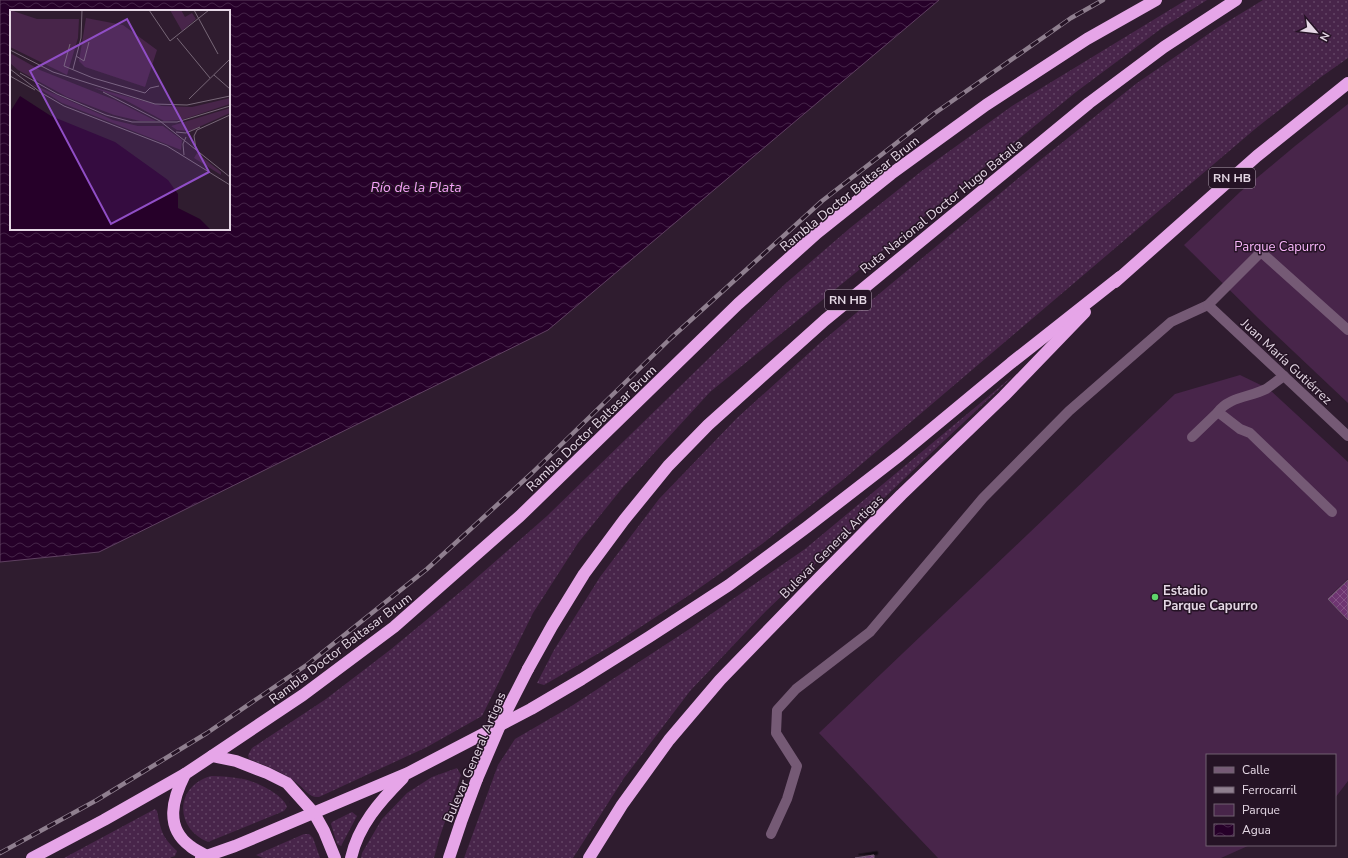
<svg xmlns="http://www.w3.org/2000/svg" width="1348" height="858" font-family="'Nunito Sans',sans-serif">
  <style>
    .grass { fill: url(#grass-dots) }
    .park { fill: #48254a }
    .water { fill: url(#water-waves); stroke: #5f4061; fill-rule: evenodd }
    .building { fill: url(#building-cross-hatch); stroke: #745e74; filter: url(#shadow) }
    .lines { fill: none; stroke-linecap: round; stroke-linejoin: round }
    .lane { stroke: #755a75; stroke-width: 10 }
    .street { stroke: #755a75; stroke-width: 10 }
    .highway { stroke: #e6a5e8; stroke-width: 12 }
    .rail-casing { stroke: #8f7f8f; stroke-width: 4.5 }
    .rail { stroke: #251325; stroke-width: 3; stroke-dasharray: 9; stroke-linecap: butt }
    .highway-bridge { stroke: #e6a5e8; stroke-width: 12 }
    .poi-dot { fill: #5fd56b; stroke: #251325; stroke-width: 1.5 }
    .labels { text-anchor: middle; stroke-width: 3; stroke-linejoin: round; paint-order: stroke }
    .shield { fill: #251325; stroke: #ab9cab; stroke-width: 1 }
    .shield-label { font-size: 12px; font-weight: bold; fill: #e4d7e4 }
    .street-label { font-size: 13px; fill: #e4d7e4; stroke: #251325 }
    .park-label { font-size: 13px; fill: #f9b6fb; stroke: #251325 }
    .poi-label { font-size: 13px; font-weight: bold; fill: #e4d7e4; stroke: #251325; text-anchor: start }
    .water-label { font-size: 14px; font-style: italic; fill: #f5a2f8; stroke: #251325 }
    .inset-road { fill: none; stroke: #776777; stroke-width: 1 }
    .view { fill: #904ec6; fill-opacity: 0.15; stroke: #904ec6; stroke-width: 2 }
    .inset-edge { fill: none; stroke: #e4d7e4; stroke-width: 2 }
  </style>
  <defs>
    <pattern id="grass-dots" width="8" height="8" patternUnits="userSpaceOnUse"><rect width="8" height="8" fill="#48254a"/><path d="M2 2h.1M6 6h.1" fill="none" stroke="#624464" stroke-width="1.8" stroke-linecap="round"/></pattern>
    <pattern id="water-waves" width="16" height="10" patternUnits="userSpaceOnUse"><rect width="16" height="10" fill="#260029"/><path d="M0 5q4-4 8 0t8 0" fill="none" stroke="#452448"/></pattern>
    <pattern id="building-cross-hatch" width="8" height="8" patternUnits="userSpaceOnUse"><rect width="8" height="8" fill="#6e3471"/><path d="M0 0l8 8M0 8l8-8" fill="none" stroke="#835185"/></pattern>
    <filter id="shadow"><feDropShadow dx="3.5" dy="-3.5" stdDeviation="0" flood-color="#0009"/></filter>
  </defs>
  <rect width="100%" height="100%" fill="#2f1c2f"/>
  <g class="grass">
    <path d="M1186 0H1207L1162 28 1076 92 710 392 623 487 578 543 533 613 482 716 427 747 319 797C309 798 306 790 299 785 284 772 267 766 249 759L248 755 252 748 326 699 390 650 465 588 547 516 785 284 850 228 923 170 1012 106Z"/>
    <path d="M1263 0H1348V58L1321 77 1255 129 844 479 762 544 691 594 613 645 544 685 537 683 554 650 600 577 659 499 737 418 820 343 1039 161 1137 83 1217 28Z"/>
    <path d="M1014 375 927 457 766 611 690 691 624 778 573 858H464L498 765 515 739 570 707 691 628 805 549Z"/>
    <path d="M457 768 461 775 439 839 434 858H361L362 853 382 819 407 793 432 777Z"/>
    <path d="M211 776C222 776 232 777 243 779 255 781 284 795 287 807L284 811 208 842C174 828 175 786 211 776Z"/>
    <path d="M155 809 157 811C161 831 162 837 177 851L175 856 169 858H64Z"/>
    <path d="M352 812 357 816 341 846 337 844 331 824 332 822Z"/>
    <path d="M304 834H309L313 838 320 858H263L256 855Z"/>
  </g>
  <g class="park">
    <path d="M1348 104V403L1258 318 1184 245 1240 192 1295 146Z"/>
    <path d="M1240 375 1269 389 1348 462V781L1335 798V755H1207V845H1250L1221 858H938L819 733 1175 394Z"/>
  </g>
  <path class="water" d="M0 0H939L548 330 99 552 0 562ZM11 11H229V229H11Z"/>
  <g class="building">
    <path d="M1348 580V620L1328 599Z"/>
    <path d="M874 855V858H855Z"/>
  </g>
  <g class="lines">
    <g class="lane">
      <path d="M1284 376C1278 380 1272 385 1266 389 1251 397 1228 397 1218 412L1240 429 1250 433 1332 512"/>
      <path d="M1192 437 1218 412"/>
      <path d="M771 834 787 799 797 766 776 733 777 710 796 689 870 632 983 498 1069 411 1171 322 1208 305 1261 252 1348 330"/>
    </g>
    <path class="street" d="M1208 305 1348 436"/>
    <g class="highway">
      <path d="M1115 282 1257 156 1348 83"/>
      <path d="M528 669 552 626 584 574 624 520 668 466 708 425 825 320 1089 103 1164 47 1236 0"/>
      <path d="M212 756 236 761 267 773 287 783 314 813 324 831 335 858"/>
      <path d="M185 774C173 798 164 827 190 846 195 850 201 853 207 856"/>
      <path d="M32 858 104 820 185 774 212 756 303 695 394 627 520 516 738 304 817 233 891 174 986 105 1087 39 1156 0"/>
      <path d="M201 858 235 846 408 773 531 709 582 679 649 637 729 585 807 527 900 455 1011 363 1120 277"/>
      <path d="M351 858C358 826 380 801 403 778"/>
      <path d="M449 858 461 822 477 779"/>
      <path d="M589 858 622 805 669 740 720 680 817 580 901 495 1004 396 1085 312"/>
    </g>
    <defs>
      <path id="rail" d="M0 853 97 800 207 733 308 664 427 569 532 473 671 338 822 201 935 113 1071 18 1103 0"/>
    </defs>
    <use href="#rail" class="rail-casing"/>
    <use href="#rail" class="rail"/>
    <path class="highway-bridge" d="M477 779 504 716 528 669"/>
  </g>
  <circle class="poi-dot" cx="1155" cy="597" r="4"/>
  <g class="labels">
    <g class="shield">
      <rect x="1209" y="168" width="46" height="20" rx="3"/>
      <rect x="825" y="290" width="46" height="20" rx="3"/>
    </g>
    <g class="shield-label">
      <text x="1232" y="182">RN HB</text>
      <text x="848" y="304">RN HB</text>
    </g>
    <g class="street-label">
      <text transform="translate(849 193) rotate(-39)" y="5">Rambla Doctor Baltasar Brum</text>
      <text transform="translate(941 206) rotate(-39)" y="5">Ruta Nacional Doctor Hugo Batalla</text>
      <text transform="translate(1287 361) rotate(43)" y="5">Juan María Gutiérrez</text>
      <text transform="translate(591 428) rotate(-44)" y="5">Rambla Doctor Baltasar Brum</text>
      <text transform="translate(831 546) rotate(-45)" y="5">Bulevar General Artigas</text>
      <text transform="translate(340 648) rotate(-37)" y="5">Rambla Doctor Baltasar Brum</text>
      <text transform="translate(474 757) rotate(-67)" y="5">Bulevar General Artigas</text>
    </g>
    <g class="park-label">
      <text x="1280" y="251">Parque Capurro</text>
    </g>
    <g class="poi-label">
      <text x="1163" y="595">Estadio<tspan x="1163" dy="15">Parque Capurro</tspan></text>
    </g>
    <g class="water-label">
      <text x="416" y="192">Río de la Plata</text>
    </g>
  </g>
  <g transform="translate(10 10)">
    <rect width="220" height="220" fill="#2f1c2f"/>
    <path d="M0 43 30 60 105 90 146 111H130L104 105 57 87 8 60 0 53ZM20 73 103 110 128 116H153L172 130 171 140 52 93ZM82 77 152 96 182 97 220 88V94L171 110 154 111 115 90ZM220 98V103L180 121 167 120 161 116ZM187 143 211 162V165L184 148Z" fill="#48254a"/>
    <path d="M0 0 27 9H69L68 28 57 65 0 37ZM160 0H171L175 7 182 3 186 9 172 21ZM76 8 113 15 147 40 135 77 75 57 69 51Z" fill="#48254a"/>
    <path d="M10 86 41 106 105 132 158 170 168 184V198L190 209 201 220H0V102Z" fill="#260029"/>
    <path class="inset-road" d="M139 0 160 31 199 0M184 0 208 44M167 28 200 68M60 34 54 56 83 68 135 83 140 78 149 76M0 40 43 62 145 94 177 95 220 86M66 46 74 51 79 32M0 59 30 82 54 96 157 136 220 175M63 59 71 28 72 0M10 63 47 84 96 105 122 112H167L220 96M204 65 220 79M0 66 25 80M93 82 150 111 220 167M179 89 220 49M166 122 176 123 190 117M186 139 184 126 187 120 220 105M174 145 173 134 176 127"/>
    <path class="view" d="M117 9 199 162 101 214 20 61Z"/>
    <rect width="220" height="220" class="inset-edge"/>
  </g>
  <rect x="1206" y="754" width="130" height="92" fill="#251325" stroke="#716171"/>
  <rect x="1214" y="767" width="20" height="6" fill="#755a75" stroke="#716171"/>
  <text x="1242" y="774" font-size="12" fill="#e4d7e4">Calle</text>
  <rect x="1214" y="787" width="20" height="6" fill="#8f7f8f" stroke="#716171"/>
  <text x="1242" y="794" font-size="12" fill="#e4d7e4">Ferrocarril</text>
  <rect x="1214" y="804" width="20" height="12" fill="#48254a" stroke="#716171"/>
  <text x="1242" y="814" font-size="12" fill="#e4d7e4">Parque</text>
  <rect x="1214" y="824" width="20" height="12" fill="url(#water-waves)" stroke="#716171"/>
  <text x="1242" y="834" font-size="12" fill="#e4d7e4">Agua</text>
  <g transform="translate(1316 32) rotate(118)" stroke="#251325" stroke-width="3" paint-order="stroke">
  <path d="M0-3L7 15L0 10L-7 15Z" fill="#e4d7e4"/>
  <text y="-6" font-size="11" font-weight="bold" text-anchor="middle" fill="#e4d7e4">N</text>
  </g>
</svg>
